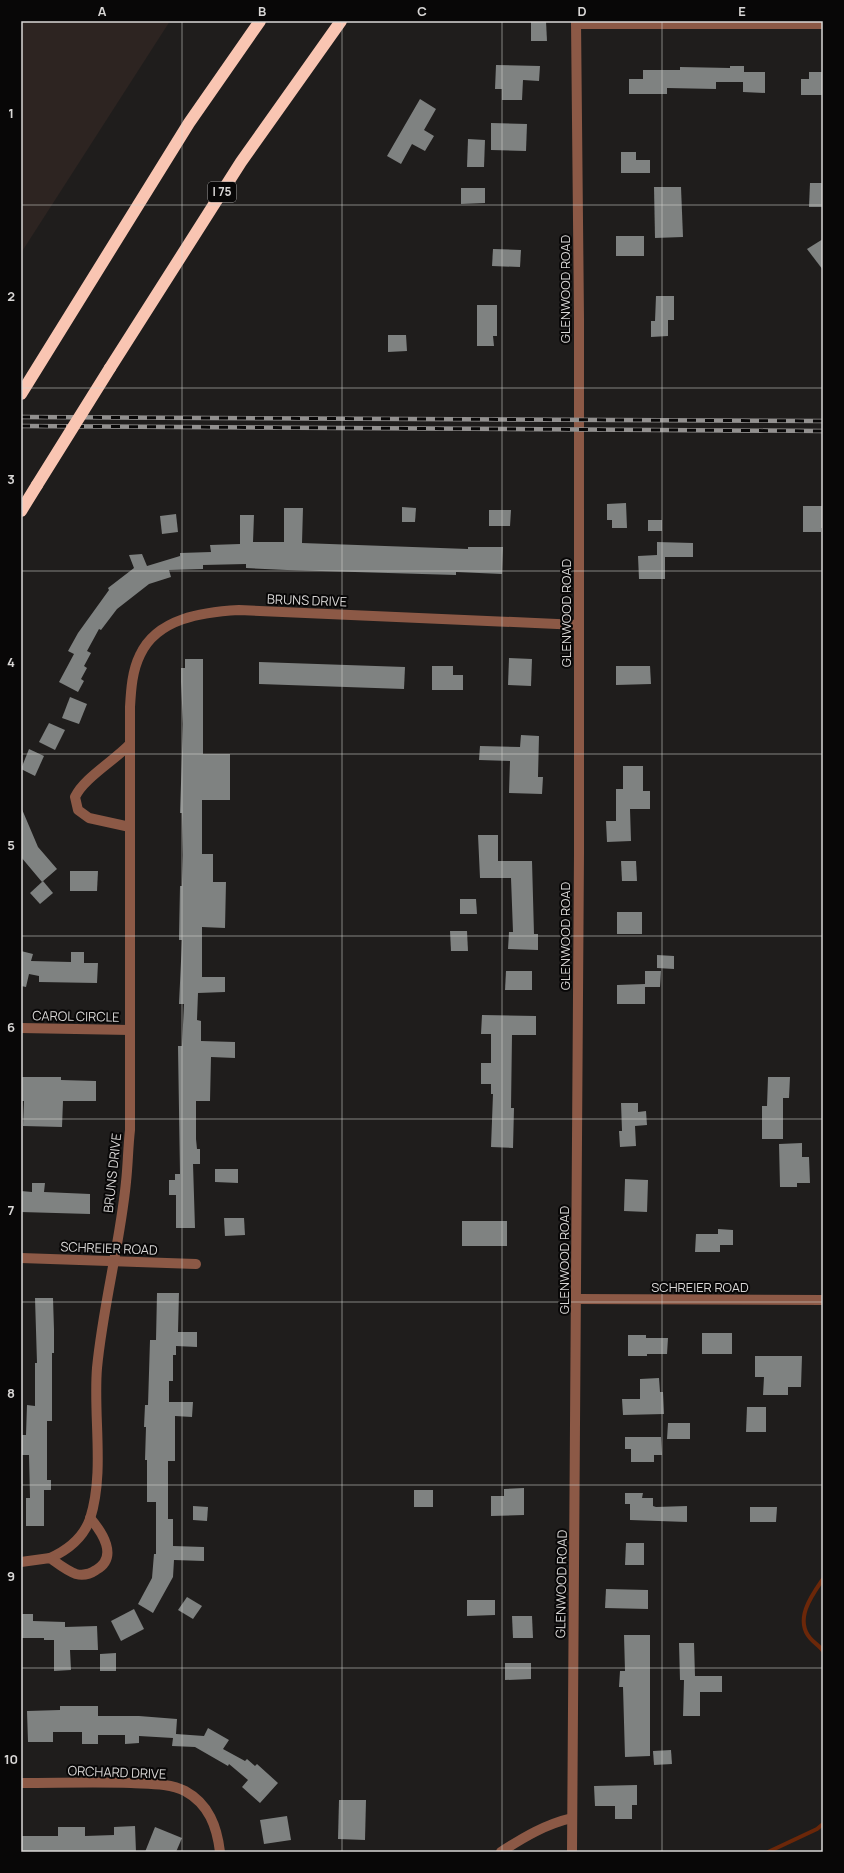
<svg xmlns="http://www.w3.org/2000/svg" width="844" height="1873" font-family="Manrope,sans-serif">
  <style>
    .built { fill: #2d2421 }
    .lines { fill: none; stroke-linecap: round; stroke-linejoin: round }
    .stream { stroke: #6b2709; stroke-width: 4 }
    .building { fill: #7f8281 }
    .minor { stroke: #8c5946; stroke-width: 10 }
    .highway { stroke: #f9c5b2; stroke-width: 12 }
    .rail-casing { stroke: #92908f; stroke-width: 4.5 }
    .rail { stroke: #080707; stroke-width: 3; stroke-dasharray: 9; stroke-linecap: butt }
    .highway-bridge { stroke: #f9c5b2; stroke-width: 12 }
    .grid { fill: none; stroke: #d9d7d6; stroke-width: 1; stroke-opacity: 0.55 }
    .labels { text-anchor: middle; stroke-width: 4; stroke-linejoin: round; paint-order: stroke }
    .shield { fill: #080707; stroke: #9a9998; stroke-width: 1 }
    .shield-label { font-size: 12px; font-weight: bold; fill: #d9d7d6 }
    .street-label { font-size: 13px; fill: #d9d7d6; stroke: #080707 }
    .neatline { fill: none; stroke: #d9d7d6; stroke-width: 1.5 }
    .grid-label { font-size: 13px; text-anchor: middle; font-weight: bold; fill: #d9d7d6 }
  </style>
  <rect width="100%" height="100%" fill="#1f1d1c"/>
  <path class="built" d="M21 21H170L21 253Z"/>
  <g class="lines">
    <g class="stream">
      <path d="M823 1579C812 1595 794 1619 810 1638 814 1643 820 1646 823 1651"/>
      <path d="M768 1852 817 1829 823 1824"/>
    </g>
  </g>
  <g class="building">
    <path d="M531 21H546L547 41H531Z"/>
    <path d="M496 65 540 66 539 81 523 80 522 100H502V89H495Z"/>
    <path d="M730 66H744V72H765V93L743 92V82H716V89L667 88V94H629V79H643V70H680V67L730 68Z"/>
    <path d="M809 72H823V95H801V79H809Z"/>
    <path d="M420 99 436 109 424 130 434 136 425 151 412 144 401 164 387 156Z"/>
    <path d="M491 123 527 124 526 151 491 150Z"/>
    <path d="M468 139 485 140 484 167H467Z"/>
    <path d="M621 152H636V160H650V173H621Z"/>
    <path d="M810 183H823V207H809Z"/>
    <path d="M654 187H681L683 237 655 238Z"/>
    <path d="M461 188H485V203L461 204Z"/>
    <rect x="616" y="236" width="28" height="20"/>
    <path d="M823 239V270L807 249Z"/>
    <path d="M493 249 521 250 520 267 492 266Z"/>
    <path d="M656 296H674V320H668V336L651 337V321H655Z"/>
    <path d="M477 305H497V336H493L494 346H477Z"/>
    <path d="M388 335H406L407 351 388 352Z"/>
    <path d="M626 503 627 528H612V520H607V504Z"/>
    <path d="M803 506H823V528H821V532H803Z"/>
    <path d="M402 507 416 508 415 522H402Z"/>
    <path d="M284 508H303L302 543 468 549V547H503L502 574 456 572V575L287 570 246 568V564L203 565V569L169 570 171 577 149 584 117 609 101 630 99 629 87 651 91 653 84 666 87 668 81 679 84 681 78 692 59 682 74 654 68 651 78 633 109 590 108 588 134 568 129 555 142 554 147 566 180 556V553L211 552 210 545 240 544V515H254L253 542H284Z"/>
    <path d="M489 510H511L510 526H489Z"/>
    <path d="M176 514 178 532 162 534 160 516Z"/>
    <rect x="648" y="520" width="14" height="11"/>
    <path d="M657 542 693 543V557H665V579H639L638 556 657 555Z"/>
    <path d="M509 658 532 659 531 686 508 685Z"/>
    <path d="M185 659H203V754H230V800H202V854H213V882H226L225 928 202 927V977H225V992L198 993 197 1020 201 1021V1041L235 1042V1058L211 1057 210 1101H196V1139L197 1149H200V1164H193L195 1228H176V1195H169V1180H175V1174H180L178 1046H182L184 1004H179L182 940H179L180 886H182L183 855 182 813H180L183 724 181 682V668H185Z"/>
    <path d="M259 662 405 667 404 689 259 684Z"/>
    <path d="M432 666H453V675H463V690H432Z"/>
    <path d="M616 666H650L651 684 616 685Z"/>
    <path d="M70 697 87 704 79 724 62 718Z"/>
    <path d="M49 723 65 730 55 750 39 742Z"/>
    <path d="M521 735 539 736 538 777H543L542 794 509 793 510 761 479 760 480 746 520 747Z"/>
    <path d="M29 749 44 756 35 776 21 769Z"/>
    <path d="M623 766H643V791H650V809H630L631 841 607 842 606 821H616V789H623Z"/>
    <path d="M21 807 38 847 57 869 42 882 21 857Z"/>
    <path d="M478 835H498V861H532L534 934H538V950L508 949 509 932H513L511 878H480Z"/>
    <path d="M621 861H636L637 881H622Z"/>
    <path d="M70 871H98L97 891H70Z"/>
    <path d="M43 881 53 893 40 904 30 893Z"/>
    <path d="M460 899H476L477 914H460Z"/>
    <rect x="617" y="912" width="25" height="22"/>
    <path d="M450 931H467L468 951H451Z"/>
    <path d="M21 951 33 954 31 961 71 962V952H84V963H98L97 983 39 982V976L29 974 26 987 21 986Z"/>
    <path d="M657 955 674 956V969L657 968Z"/>
    <path d="M506 971H532V990H505Z"/>
    <path d="M645 971H661L660 987H645Z"/>
    <path d="M645 984V1004H617V985Z"/>
    <path d="M482 1015 536 1016V1035H512L511 1108H514L513 1148 491 1147 493 1094H491V1084H481V1063H491V1034H481Z"/>
    <path d="M21 1077H61V1080L96 1081V1101H63L62 1127 23 1126 24 1101H21Z"/>
    <path d="M768 1077H790L789 1098H783V1139H762V1106H767Z"/>
    <path d="M621 1103H638V1112L646 1111 647 1125 635 1126 636 1146 620 1147 619 1131H622Z"/>
    <path d="M802 1143V1157H809L810 1183H797V1187H780L779 1144Z"/>
    <path d="M215 1169H238V1183L215 1182Z"/>
    <path d="M625 1179 648 1180 647 1212 624 1211Z"/>
    <path d="M32 1183H45L44 1192 90 1194V1214L21 1212V1191L32 1192Z"/>
    <path d="M224 1218H244L245 1235 225 1236Z"/>
    <rect x="462" y="1221" width="45" height="25"/>
    <path d="M718 1229 733 1230V1245H720V1252H695L696 1234H718Z"/>
    <path d="M157 1293H179L178 1332H197V1347L176 1346V1355H173V1381H169V1402H193L192 1417 175 1416V1461H168V1519H173V1546L204 1547V1561L174 1560 173 1577 153 1613 138 1604 152 1578 154 1554H156V1502H147V1460H145L146 1427H144L145 1405H148L150 1340H156Z"/>
    <path d="M35 1298H53L54 1330V1353H52V1421H47V1480H51V1490H44V1526H26V1498H30L29 1455H21V1435H26L27 1405 35 1406V1363H37Z"/>
    <rect x="702" y="1333" width="30" height="21"/>
    <path d="M628 1335H646V1338H668L667 1354H647V1356H628Z"/>
    <path d="M755 1356H802L801 1387H788V1395H763L764 1377H755Z"/>
    <path d="M659 1378 660 1392H663L664 1414 623 1415 622 1399H640V1379Z"/>
    <path d="M747 1407H766V1432H746Z"/>
    <path d="M668 1423H690V1439H667Z"/>
    <path d="M625 1437H661L662 1455H654V1462H631V1449H625Z"/>
    <path d="M524 1488V1515L491 1516V1496H504V1489Z"/>
    <rect x="414" y="1490" width="19" height="17"/>
    <path d="M625 1493H643L642 1498H653V1506L656 1507 687 1506V1522L630 1520V1504H625Z"/>
    <path d="M193 1506 208 1507 207 1521 193 1520Z"/>
    <path d="M750 1507H777L776 1522H750Z"/>
    <path d="M626 1543H644V1565H625Z"/>
    <path d="M606 1589 648 1590V1609L605 1608Z"/>
    <path d="M187 1597 202 1606 193 1619 178 1610Z"/>
    <path d="M467 1600H495V1615L467 1616Z"/>
    <path d="M134 1609 144 1629 121 1641 111 1621Z"/>
    <path d="M21 1614H33V1621L65 1622V1627L97 1626 98 1650H70L71 1670 54 1671V1640H44V1638H21Z"/>
    <path d="M512 1616H532L533 1638H513Z"/>
    <path d="M624 1635H650V1756L625 1757 623 1687H619L620 1671H625Z"/>
    <path d="M679 1643H694L695 1676H722V1692H700V1716H683L684 1680H680Z"/>
    <path d="M116 1653V1671H100V1654Z"/>
    <path d="M505 1663H531V1679L505 1680Z"/>
    <path d="M60 1706H98V1716H139L177 1719 176 1734 204 1736 208 1728 229 1740 223 1749 245 1761 247 1759 255 1766 257 1764 278 1783 260 1803 242 1787 248 1780 229 1764 228 1766 195 1747 172 1746 173 1738 139 1736V1743L125 1744V1735H98V1744H82V1732H53V1742H28L27 1711 60 1710Z"/>
    <path d="M671 1750 672 1764 654 1765 653 1751Z"/>
    <path d="M637 1785V1805H632V1819H615V1806H595L594 1786Z"/>
    <path d="M339 1800H366L365 1840 338 1839Z"/>
    <path d="M287 1816 291 1840 264 1844 260 1820Z"/>
    <path d="M135 1826 136 1852H21V1836H58V1827H85V1836L114 1835V1827Z"/>
    <path d="M155 1827 182 1838 176 1852H145Z"/>
  </g>
  <g class="lines">
    <g class="minor">
      <path d="M576 24H823"/>
      <path d="M130 744C114 761 84 778 75 797L78 810 89 818 130 827"/>
      <path d="M21 1028 130 1030"/>
      <path d="M21 1258 196 1264"/>
      <path d="M577 1299 823 1300"/>
      <path d="M50 1558C68 1550 83 1538 90 1519 105 1472 93 1416 97 1368 103 1305 120 1244 126 1182 128 1164 128 1147 130 1130V707C131 690 132 671 140 655 157 618 203 612 239 610L579 625"/>
      <path d="M21 1562 50 1558C57 1563 67 1571 76 1574 84 1576 90 1574 96 1570 119 1557 102 1532 90 1518"/>
      <path d="M21 1783C58 1783 94 1782 131 1783 148 1784 170 1783 185 1791 209 1804 217 1827 220 1852"/>
      <path d="M501 1852C524 1837 546 1824 572 1818"/>
      <path d="M572 1852 579 854V319L576 21"/>
    </g>
    <g class="highway">
      <path d="M110 368 241 162 341 21"/>
      <path d="M21 394 189 123 260 21"/>
      <path d="M21 511 37 485"/>
    </g>
    <defs>
      <g id="rail">
        <path d="M21 417 823 421"/>
        <path d="M21 426 823 431"/>
      </g>
    </defs>
    <use href="#rail" class="rail-casing"/>
    <use href="#rail" class="rail"/>
    <path class="highway-bridge" d="M37 485 110 368"/>
  </g>
  <path class="grid" d="M182 21V1852M342 21V1852M502 21V1852M662 21V1852M21 205H823M21 388H823M21 571H823M21 754H823M21 936H823M21 1119H823M21 1302H823M21 1485H823M21 1668H823"/>
  <g class="labels">
    <rect class="shield" x="208" y="182" width="28" height="20" rx="3"/>
    <g class="shield-label">
      <text x="222" y="196">I 75</text>
    </g>
    <g class="street-label">
      <text transform="translate(565 289) rotate(-90)" y="5">GLENWOOD ROAD</text>
      <text transform="translate(307 600) rotate(2)" y="5">BRUNS DRIVE</text>
      <text transform="translate(566 613) rotate(-90)" y="5">GLENWOOD ROAD</text>
      <text transform="translate(565 936) rotate(-90)" y="5">GLENWOOD ROAD</text>
      <text transform="translate(76 1016) rotate(1)" y="5">CAROL CIRCLE</text>
      <text transform="translate(112 1173) rotate(-84)" y="5">BRUNS DRIVE</text>
      <text transform="translate(109 1248) rotate(2)" y="5">SCHREIER ROAD</text>
      <text transform="translate(564 1260) rotate(-90)" y="5">GLENWOOD ROAD</text>
      <text x="700" y="1292">SCHREIER ROAD</text>
      <text transform="translate(561 1584) rotate(-89)" y="5">GLENWOOD ROAD</text>
      <text transform="translate(117 1772) rotate(2)" y="5">ORCHARD DRIVE</text>
    </g>
  </g>
  <rect width="844" height="1873" fill="none" stroke="#080707" stroke-width="44"/>
  <rect x="22" y="22" width="800" height="1829" class="neatline"/>
  <g class="grid-label">
    <text x="102" y="16">A</text>
    <text x="262" y="16">B</text>
    <text x="422" y="16">C</text>
    <text x="582" y="16">D</text>
    <text x="742" y="16">E</text>
    <text x="11" y="118">1</text>
    <text x="11" y="301">2</text>
    <text x="11" y="484">3</text>
    <text x="11" y="667">4</text>
    <text x="11" y="850">5</text>
    <text x="11" y="1032">6</text>
    <text x="11" y="1215">7</text>
    <text x="11" y="1398">8</text>
    <text x="11" y="1581">9</text>
    <text x="11" y="1764">10</text>
  </g>
</svg>
